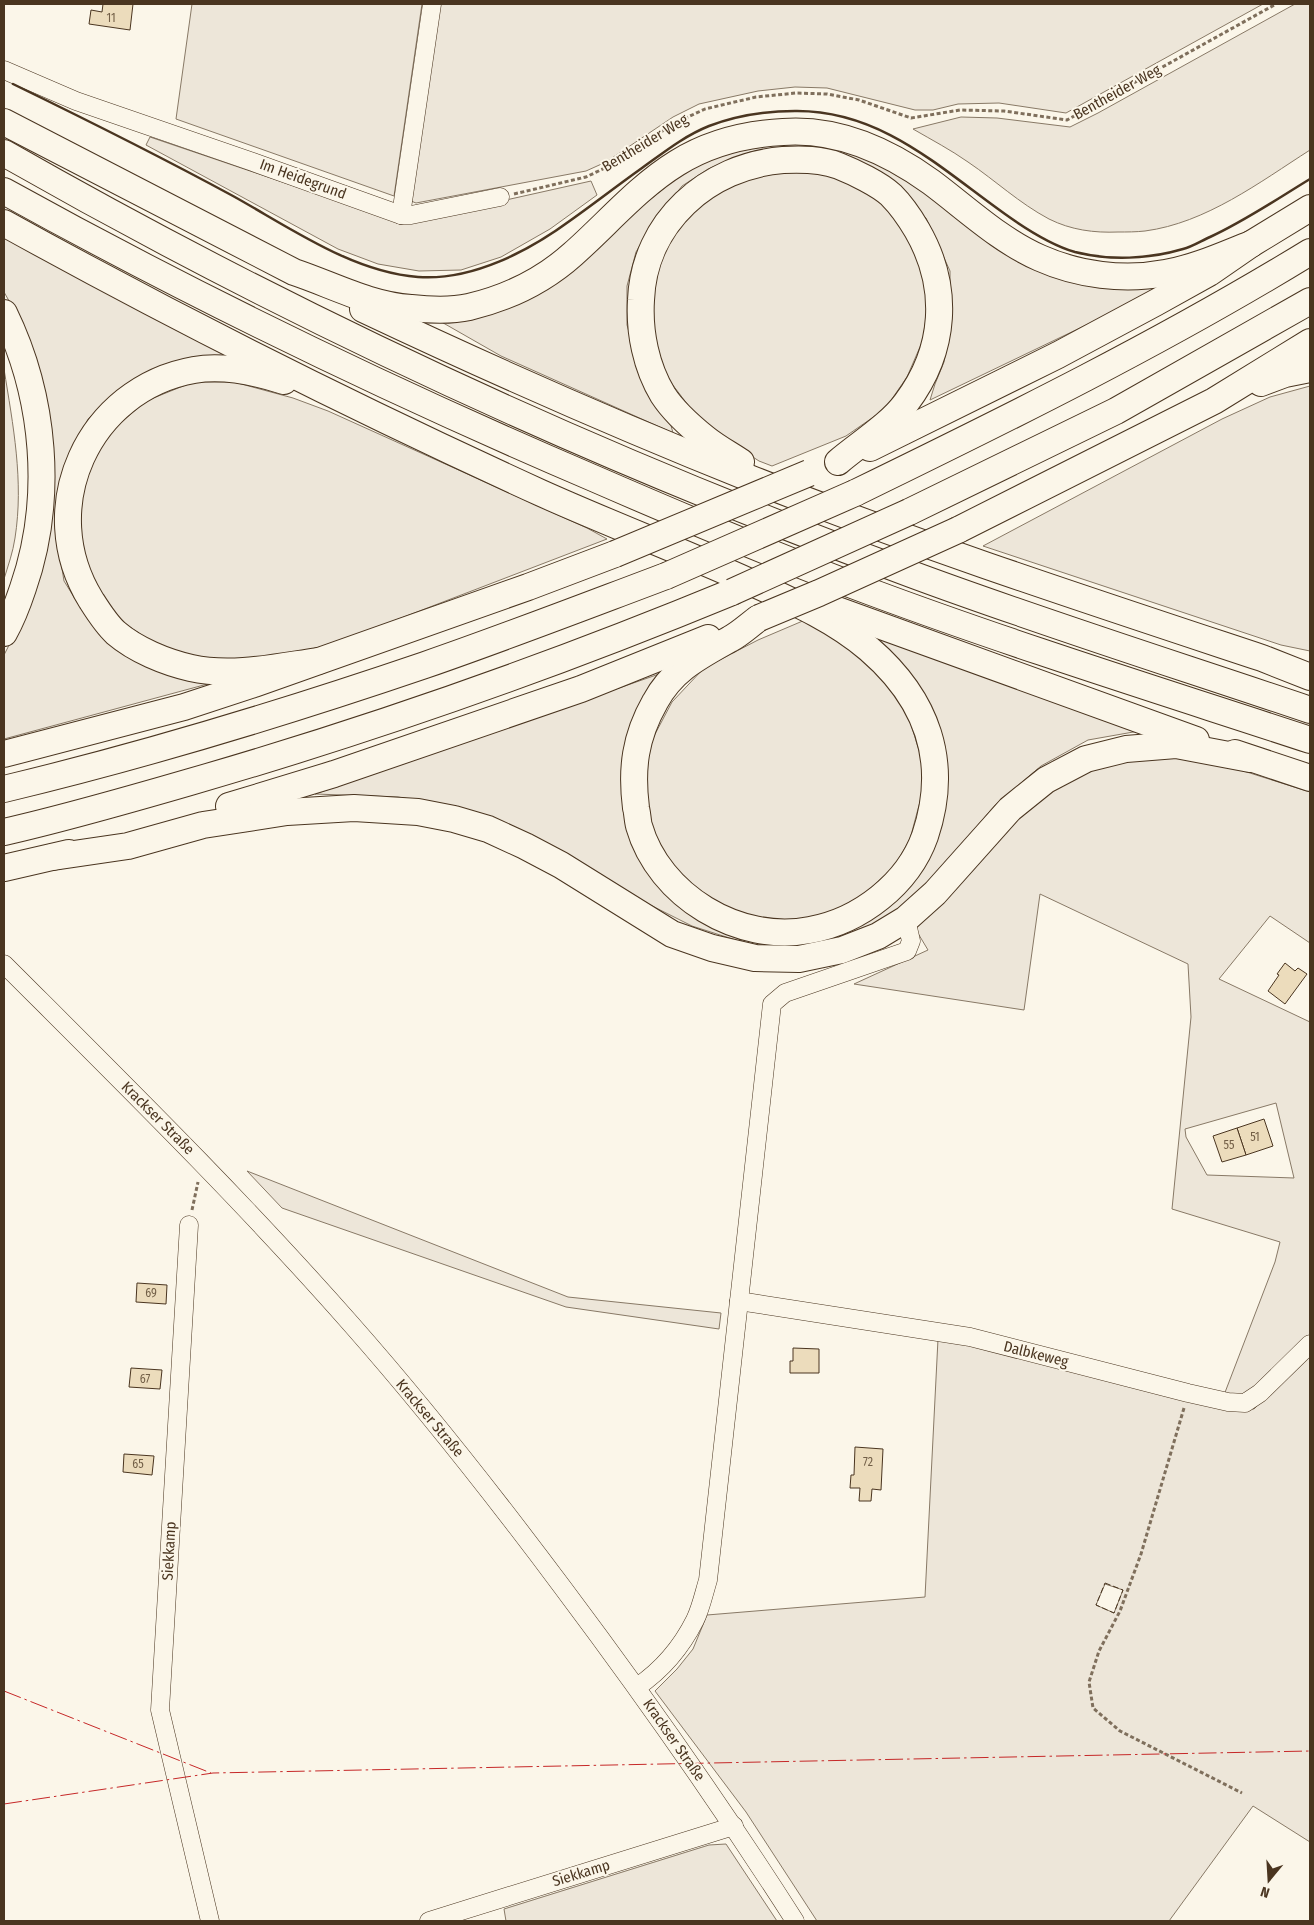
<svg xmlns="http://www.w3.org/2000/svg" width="1314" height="1925" font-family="'Fira Sans Condensed',sans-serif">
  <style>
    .green { fill: #ede6d9; stroke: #887966; fill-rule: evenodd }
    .building { fill: #ecdcbc; stroke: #4a3520 }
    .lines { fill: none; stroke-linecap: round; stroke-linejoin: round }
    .minor-casing { stroke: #4a3520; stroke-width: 19 }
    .highway-casing { stroke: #4a3520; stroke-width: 28 }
    .path { stroke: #7f6f5c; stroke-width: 3; stroke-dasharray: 4 2.5; stroke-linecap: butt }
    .minor { stroke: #fbf6e9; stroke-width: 18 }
    .highway { stroke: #fbf6e9; stroke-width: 26 }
    .highway-bridge-casing { stroke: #4a3520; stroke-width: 28; stroke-linecap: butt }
    .highway-bridge { stroke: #fbf6e9; stroke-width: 26 }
    .fence { stroke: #4a3520; stroke-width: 1; stroke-dasharray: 6 2.5; stroke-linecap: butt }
    .wall { stroke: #4a3520; stroke-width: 2.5 }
    .power { stroke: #c62828; stroke-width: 1; stroke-dasharray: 18 4 2.5 4; stroke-linecap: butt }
    .labels { text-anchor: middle; stroke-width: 4; stroke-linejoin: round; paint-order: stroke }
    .number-label { font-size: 12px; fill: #725f47 }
    .street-label { font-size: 15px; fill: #4a3520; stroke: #fbf6e9 }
  </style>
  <rect width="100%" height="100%" fill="#fbf6e9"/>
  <g class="green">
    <path d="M192 4H422L394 196 176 119Z"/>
    <path d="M440 4H1263L1066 113 999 103 958 104 933 110H915L827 88 795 87 758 91 699 104 673 117 606 162 586 171 416 203 411 201Z"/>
    <path d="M1295 4H1310V150C1260 182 1206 223 1145 231 1136 232 1127 232 1118 232 1094 233 1071 230 1049 219 1019 203 996 181 968 162 951 150 932 140 913 129L961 117 997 118 1070 127 1098 113Z"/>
    <path d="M150 137 403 223 591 181 597 195 550 229 501 257 461 270 419 271 378 264 338 249 146 145Z"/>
    <path d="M793 140 873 158 964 220 1152 285 1157 291 930 400 935 384 944 362 950 329V271L926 218 890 182 782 147 750 152 708 169 682 186 652 225 636 252 627 286V325L637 360 669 418 673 433 501 356 438 320 615 228 679 176 725 150Z"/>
    <path d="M789 170 833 176 854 185 879 201 902 225 918 249 928 304 923 340 907 377 885 409 846 436 772 466 759 461 727 440 694 413 669 380 655 349 652 318 654 279 665 248 684 216 739 178Z"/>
    <path d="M4 237 239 359 116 392 88 419 64 470 55 525 64 581 89 621 215 682 4 739V655L29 606 42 565 17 315 4 292Z"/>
    <path d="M4 369C13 425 24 481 15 538 13 552 8 566 4 579Z"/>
    <path d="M193 382H234L293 398 328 411 587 528 607 539 370 630 320 647 275 657 227 660 188 656 149 640 121 621 98 595 80 558 79 513 87 469 111 431 146 401Z"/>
    <path d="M1310 386V651L1281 645 983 546 1222 419 1270 397Z"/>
    <path d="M805 620 860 654 890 686 910 721 922 760V794L910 839 894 867 863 895 826 915 790 921 758 919 721 906 689 886 646 827V759L654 736 672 702 704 668 758 640Z"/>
    <path d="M866 634 1139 731 1088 740 1041 766 995 805 927 885 880 925 815 946 817 938 898 896 946 770Z"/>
    <path d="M662 673 623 760 676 898 745 943 692 926 455 807 398 797 315 794Z"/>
    <path d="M1149 755 1215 762 1310 792V943L1270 916 1219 979 1310 1022V1337L1245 1397 1224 1395 1275 1262 1280 1242 1172 1209 1191 1017 1188 964 1040 894 1024 1010 854 984 928 950 913 925 1027 806 1073 776ZM1276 1103 1294 1178 1207 1175 1186 1137 1185 1129Z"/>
    <path d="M247 1171 568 1297 721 1313 719 1329 566 1307 282 1208Z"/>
    <path d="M938 1339 978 1345 1238 1407 1254 1409 1310 1353V1842L1253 1806 1169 1921H817L746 1812 655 1691 677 1669 693 1649 707 1615 925 1597ZM1105 1584 1123 1590 1114 1613 1096 1605Z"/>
    <path d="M726 1844 777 1921H506L504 1909 709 1845Z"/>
  </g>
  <g class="building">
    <path d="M103 4H133L130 30 89 24 91 10 102 12Z"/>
    <path d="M1285 963 1295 971 1298 968 1307 974 1285 1004 1268 991 1279 975 1277 974Z"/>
    <path d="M1264 1119 1273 1146 1246 1155 1237 1128Z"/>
    <path d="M1237 1128 1246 1155 1222 1162 1213 1136Z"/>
    <path d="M137 1283 167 1285 166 1304 136 1302Z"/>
    <path d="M793 1348 819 1349V1373H790V1361H793Z"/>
    <path d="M131 1368 162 1370 160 1389 129 1387Z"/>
    <path d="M855 1447 883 1449 881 1490 872 1489 871 1501H859L860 1488H850L851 1475H854Z"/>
    <path d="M124 1454 154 1456 152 1475 123 1472Z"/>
  </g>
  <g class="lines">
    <defs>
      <g id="minor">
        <path d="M4 70 76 101 253 162 401 215H411L500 197"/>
        <path d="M401 215 432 4"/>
        <path d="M4 964C122 1082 241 1199 351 1324 426 1409 495 1497 563 1588 644 1696 722 1807 795 1921"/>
        <path d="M189 1225 160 1710 210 1921"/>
        <path d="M739 1301 970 1337 1188 1393 1228 1402 1245 1403 1260 1393 1310 1344"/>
        <path d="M637 1687C662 1670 681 1648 695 1620 701 1608 704 1593 708 1580L772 1004 785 993 907 951 911 941 906 919"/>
        <path d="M429 1921 734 1826"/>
      </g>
      <g id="highway">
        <path d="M4 122 294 272C333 285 369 305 411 308 429 310 451 311 469 307 507 298 544 280 573 254 607 224 638 187 677 163 709 143 745 134 783 132 837 128 888 151 931 182 966 208 999 240 1040 258 1078 275 1124 281 1165 273 1195 268 1223 255 1251 244"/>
        <path d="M4 153C293 318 598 459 911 574 1043 623 1177 665 1310 710"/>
        <path d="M4 191C195 297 392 392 593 478 685 518 777 557 871 592 1016 646 1164 692 1310 740"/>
        <path d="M4 223C179 320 359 410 541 493 610 524 681 551 750 582 792 601 834 619 869 649 927 699 950 762 925 836 908 884 860 921 810 930 739 944 659 896 639 826 638 824 637 810 636 808 631 769 635 737 655 702 672 670 698 657 730 639 740 634 749 625 759 618"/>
        <path d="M363 309C490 369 619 426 749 478 918 545 1090 601 1262 658L1310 677"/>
        <path d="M4 313C45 397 54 499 23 588 18 603 12 619 4 633"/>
        <path d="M284 381C256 372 223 365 194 370 88 389 34 508 91 600 98 611 106 624 116 633 136 650 165 662 191 668 232 677 276 667 318 661"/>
        <path d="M1261 383 1285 374 1310 369"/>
        <path d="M870 448 1058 355 1155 303 1209 273 1251 244 1310 208"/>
        <path d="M741 462C729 454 716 447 705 438 690 426 674 412 663 395 646 367 639 332 641 300 644 222 708 166 783 160 802 159 821 159 839 166 854 172 879 184 891 195 901 205 910 218 917 230 950 287 946 350 906 403 890 425 859 444 838 462"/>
        <path d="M855 493C1009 418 1163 342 1310 252"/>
        <path d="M909 512 1116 411 1310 301"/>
        <path d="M958 530 1214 401 1310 342"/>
        <path d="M826 606 1196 740"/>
        <path d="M1235 753 1310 778"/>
        <path d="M4 754 184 707 254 684 528 587 615 554"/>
        <path d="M4 789C146 755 287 712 425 665 506 637 586 606 666 576"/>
        <path d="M229 806 334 774 581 689 708 638"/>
        <path d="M4 832C66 818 128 800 190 782 374 729 555 665 732 592"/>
        <path d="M53 857 128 846 203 825 287 812 354 808 418 812 454 819 488 829 525 846 561 865 672 934 712 948 755 958 799 959 842 950 878 936 906 919 935 893 1010 809 1046 780 1086 759 1126 749 1176 745 1250 759"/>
        <path d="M4 868 69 853"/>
      </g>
    </defs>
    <use href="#minor" class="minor-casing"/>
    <use href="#highway" class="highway-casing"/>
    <g class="path">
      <path d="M514 194 586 177 609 166 673 124 705 109 756 97 796 93 827 94 859 100 911 118 960 110 1004 111 1067 120 1276 4"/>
      <path d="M192 1210 198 1182"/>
      <path d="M1184 1408 1141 1554 1120 1611 1099 1651 1089 1682 1093 1708 1120 1731 1242 1793"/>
    </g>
    <use href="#minor" class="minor"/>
    <use href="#highway" class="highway"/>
    <defs>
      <g id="highway-bridge">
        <path d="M615 554 809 473"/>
        <path d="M666 576 855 493"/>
        <path d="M732 592 909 512"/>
        <path d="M759 618 819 593 958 530"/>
      </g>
    </defs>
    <use href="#highway-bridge" class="highway-bridge-casing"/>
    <use href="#highway-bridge" class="highway-bridge"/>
    <path class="fence" d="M1105 1583 1123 1590 1114 1613 1096 1605Z"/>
    <path class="wall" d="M13 84C87 120 161 157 233 196 289 227 352 272 418 277 472 281 529 251 571 220 595 203 618 185 642 168 663 153 684 136 709 126 735 116 767 111 795 111 881 110 940 168 1005 214 1026 229 1051 245 1075 252 1110 261 1149 259 1183 249 1192 247 1201 241 1210 237 1245 221 1277 199 1310 179"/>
    <g class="power">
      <path d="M4 1691 211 1773"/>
      <path d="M4 1804 213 1773 1310 1751"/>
    </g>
  </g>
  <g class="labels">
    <g class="number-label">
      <text x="111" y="22">11</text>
      <text x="1255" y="1141">51</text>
      <text x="1229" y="1149">55</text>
      <text x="151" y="1297">69</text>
      <text x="145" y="1383">67</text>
      <text x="868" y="1466">72</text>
      <text x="138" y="1468">65</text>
    </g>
    <g class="street-label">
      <text transform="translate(1117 92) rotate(-29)" y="5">Bentheider Weg</text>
      <text transform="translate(645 143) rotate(-31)" y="5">Bentheider Weg</text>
      <text transform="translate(303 179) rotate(20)" y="5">Im Heidegrund</text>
      <text transform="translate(158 1118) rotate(45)" y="5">Krackser Straße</text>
      <text transform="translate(1036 1354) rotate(14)" y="5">Dalbkeweg</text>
      <text transform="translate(430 1418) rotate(50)" y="5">Krackser Straße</text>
      <text transform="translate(169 1551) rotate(-87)" y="5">Siekkamp</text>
      <text transform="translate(674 1740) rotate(55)" y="5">Krackser Straße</text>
      <text transform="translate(581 1873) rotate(-17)" y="5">Siekkamp</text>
    </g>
  </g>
  <rect width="1314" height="1925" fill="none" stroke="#4a3520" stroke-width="10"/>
  <g transform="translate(1269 1880) rotate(198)" stroke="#fbf6e9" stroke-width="4" paint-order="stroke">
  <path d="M0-4L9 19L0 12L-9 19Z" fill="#4a3520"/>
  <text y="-8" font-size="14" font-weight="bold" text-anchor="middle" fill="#4a3520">N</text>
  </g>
</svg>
